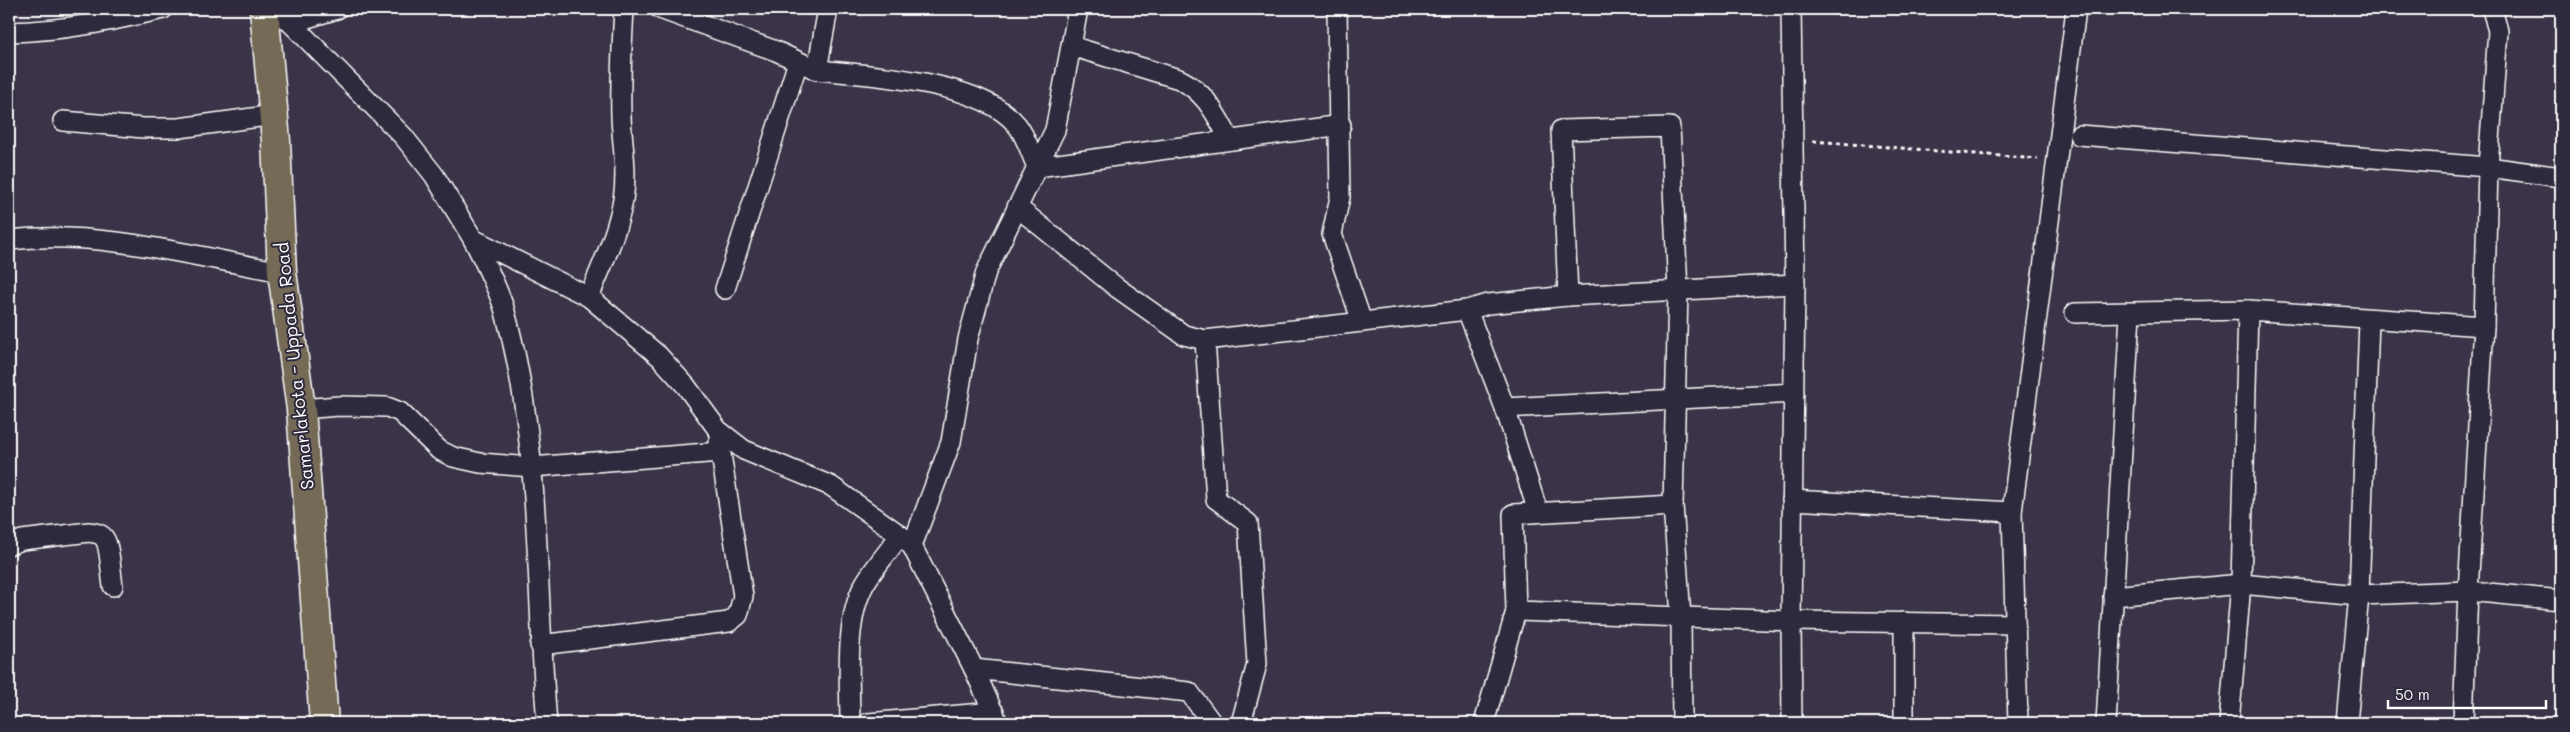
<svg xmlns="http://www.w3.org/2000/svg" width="2570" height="732" font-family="Mali,sans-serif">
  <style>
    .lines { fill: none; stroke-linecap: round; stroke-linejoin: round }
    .street-casing { stroke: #fff; stroke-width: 22 }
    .primary-casing { stroke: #fff; stroke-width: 31 }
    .path { stroke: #fff; stroke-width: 3; stroke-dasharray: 4 4; stroke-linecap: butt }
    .street { stroke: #2f2a3d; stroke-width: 19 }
    .primary { stroke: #746b55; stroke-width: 28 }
    .labels { text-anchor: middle; stroke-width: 4; stroke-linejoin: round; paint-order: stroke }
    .street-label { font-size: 18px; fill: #fff; stroke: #2f2a3d }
  </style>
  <rect width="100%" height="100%" fill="#3b3449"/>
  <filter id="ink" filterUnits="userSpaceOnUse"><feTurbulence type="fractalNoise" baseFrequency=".02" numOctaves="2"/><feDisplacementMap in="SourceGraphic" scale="10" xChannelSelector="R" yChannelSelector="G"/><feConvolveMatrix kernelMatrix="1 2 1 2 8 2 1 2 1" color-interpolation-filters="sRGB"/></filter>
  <g filter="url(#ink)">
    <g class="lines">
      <defs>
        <g id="street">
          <path d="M274 9 291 23 403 136 434 175 473 239 589 297 659 356 686 386 718 430 744 450 831 486 900 535 912 546 974 669 998 723"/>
          <path d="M660 9 776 51 817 70 828 9"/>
          <path d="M1337 9 1340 197 1332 234 1362 322"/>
          <path d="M1791 9 1795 284 1791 621 1792 723"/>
          <path d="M2492 9 2498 31 2488 167 2484 326 2468 591 2561 600"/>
          <path d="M291 23 337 9"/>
          <path d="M9 32C62 31 112 21 163 9"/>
          <path d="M1071 46 1179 79C1206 92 1216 115 1230 140"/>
          <path d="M817 70C871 75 981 81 1017 125 1026 136 1031 154 1037 167L1341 125"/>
          <path d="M63 121 144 128H179L274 115"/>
          <path d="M2079 135 2488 167 2561 177"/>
          <path d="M1017 207 1116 287 1184 335 1205 340 1467 310 1488 304 1568 296 1795 284"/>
          <path d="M473 239C484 261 496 284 504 308 542 443 535 585 547 723"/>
          <path d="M9 240C102 230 191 256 282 272"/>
          <path d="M725 289 798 62"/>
          <path d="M1568 296 1561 130 1670 127 1678 290 1673 505 1681 617 1682 723"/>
          <path d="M589 297C602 265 617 234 623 200 628 171 622 144 621 116 620 80 622 44 624 9"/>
          <path d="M1467 310 1505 408 1538 512"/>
          <path d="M2075 313 2248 310 2484 326"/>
          <path d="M1205 340 1216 499 1248 523 1257 664 1241 723"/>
          <path d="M1505 408 1794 393"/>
          <path d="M301 409 339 406 387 407 400 412 439 450 453 457 480 463 532 467 720 452"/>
          <path d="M1792 500 2012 512"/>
          <path d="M1673 505 1513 514 1516 611 1791 621 2015 624"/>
          <path d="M9 545 22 540 89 532C94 533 101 533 104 538 110 545 111 575 113 586"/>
          <path d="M912 546 951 442 968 339 986 272 1055 130 1078 9"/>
          <path d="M2113 596 2241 584 2359 595 2468 591 2463 723"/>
          <path d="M540 645 729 622 738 615 743 596 719 441"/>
          <path d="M974 669 1189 692 1212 723"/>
          <path d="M850 723C850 683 844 622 864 585 872 570 890 550 900 535"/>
          <path d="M868 723 994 712"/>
          <path d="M1484 723 1516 611"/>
          <path d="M1904 723V622"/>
          <path d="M2018 723 2012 512 2076 9"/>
          <path d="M2106 723 2130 314"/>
          <path d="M2229 723 2241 584 2248 310"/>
          <path d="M2347 723 2359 595 2369 320"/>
        </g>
        <path id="primary" d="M264 9 276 141 282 272 301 409 324 723"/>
      </defs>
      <use href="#street" class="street-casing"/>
      <use href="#primary" class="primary-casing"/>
      <path class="path" d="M1813 141 2038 159"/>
      <use href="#street" class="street"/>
      <use href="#primary" class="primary"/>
    </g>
  </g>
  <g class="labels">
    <g class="street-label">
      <text transform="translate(295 366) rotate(-96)" y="6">Samarlakota - Uppada Road</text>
    </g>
  </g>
  <rect width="2570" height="732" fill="none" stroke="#2f2a3d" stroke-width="30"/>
  <rect x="15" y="15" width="2540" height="702" fill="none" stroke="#fff" stroke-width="2" filter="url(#ink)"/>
  <path d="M2388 700v8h158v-8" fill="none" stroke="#ffffff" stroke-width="2.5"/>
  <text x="2395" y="700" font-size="15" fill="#ffffff" stroke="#2f2a3d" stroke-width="4" paint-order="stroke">50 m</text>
</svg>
